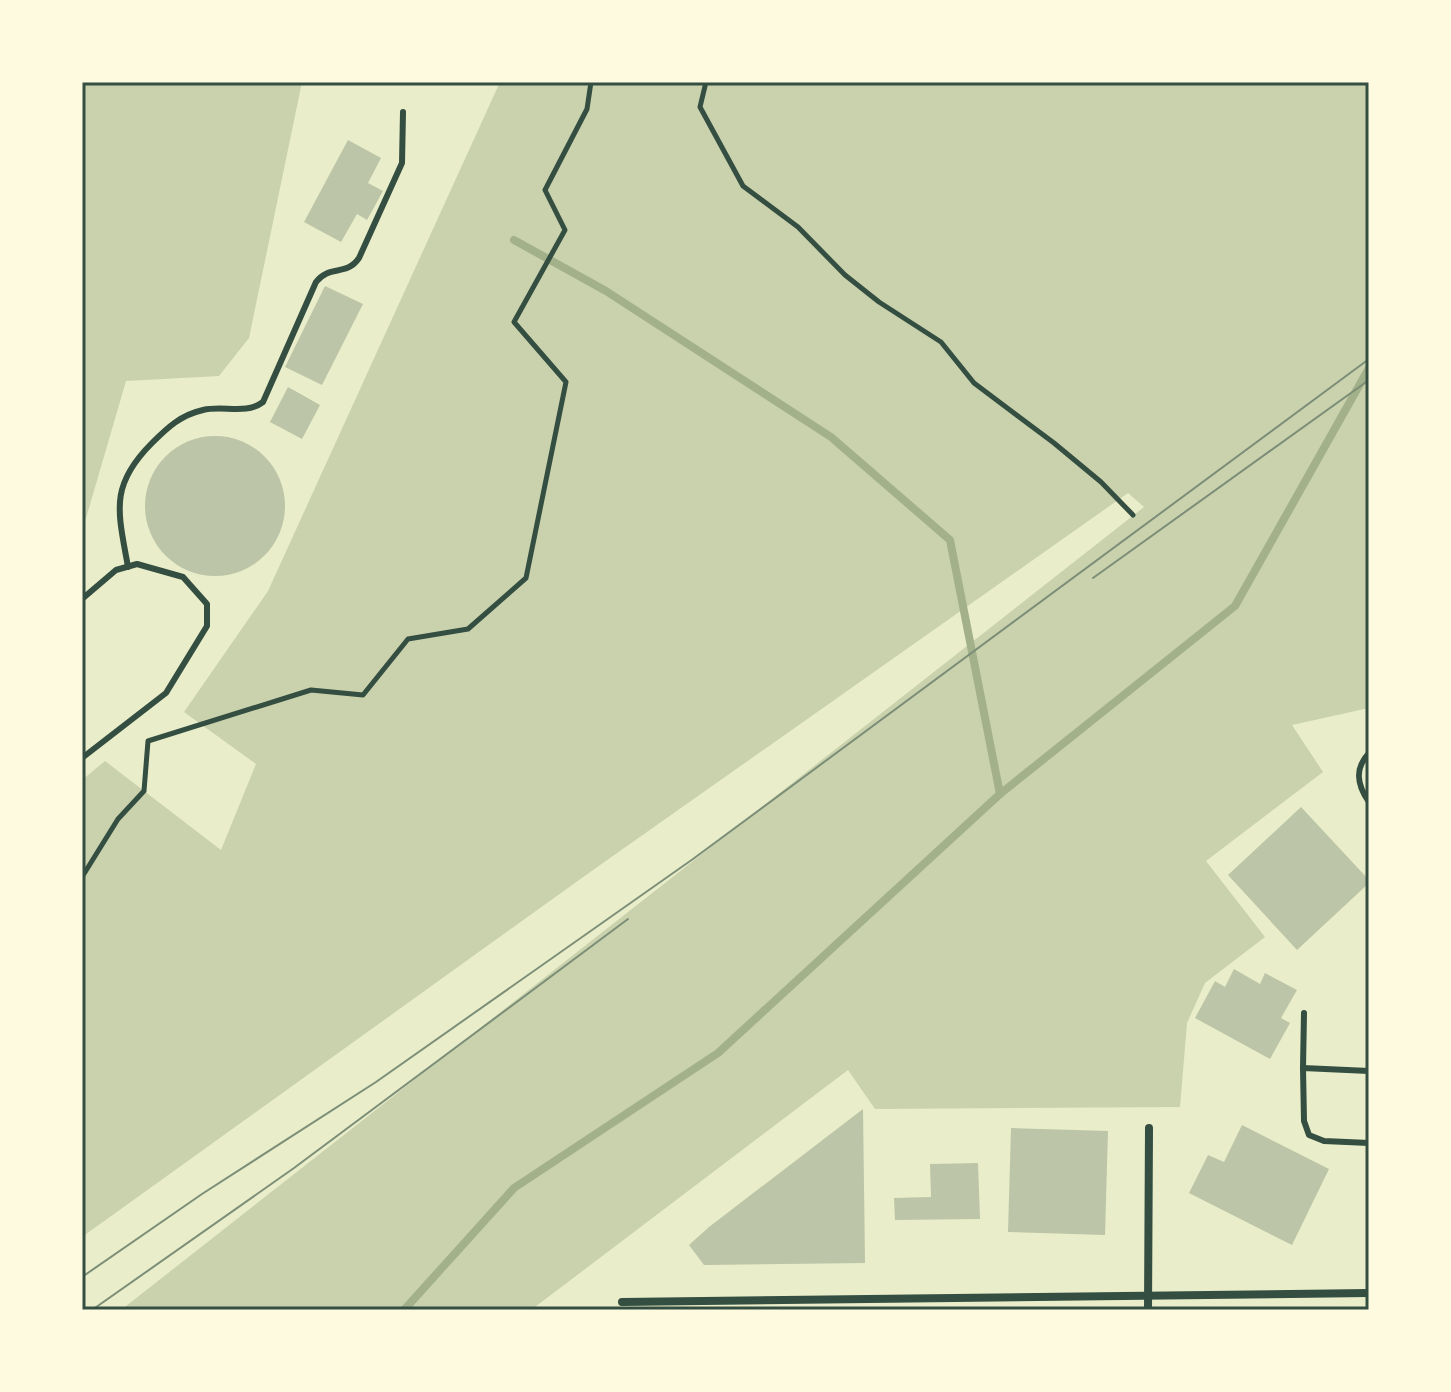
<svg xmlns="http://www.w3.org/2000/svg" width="1451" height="1392" font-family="'Source Serif 4',serif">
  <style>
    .green { fill: #cad2ad }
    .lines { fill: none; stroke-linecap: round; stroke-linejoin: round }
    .stream { stroke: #a3b18a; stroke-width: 8 }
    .building { fill: #bcc5a7 }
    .path { stroke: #344e41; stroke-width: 5 }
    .service { stroke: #344e41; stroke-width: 6 }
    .minor { stroke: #344e41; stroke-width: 8 }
    .tram { stroke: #7c8e77; stroke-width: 2 }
    .neatline { fill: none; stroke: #344e41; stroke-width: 3 }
  </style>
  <rect width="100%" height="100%" fill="#e9edc9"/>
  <g class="green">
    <path d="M82 82H302L249 338 219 376 126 381 82 532Z"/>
    <path d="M500 82H1369V708L1292 725 1323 772 1206 861 1265 937 1205 983 1187 1023 1180 1107 875 1109 848 1070 531 1310H121L1144 507 1128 493 593 870 82 1237V780L105 761 221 850 256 764 184 712 268 591Z"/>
  </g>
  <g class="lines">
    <g class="stream">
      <path d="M514 240 606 291 831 437 950 540 1000 794"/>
      <path d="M404 1310 514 1188 718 1053 1000 794 1235 606 1369 368"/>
    </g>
  </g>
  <g class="building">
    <path d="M348 140 381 158 368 183 383 191 367 220 357 214 341 242 304 222Z"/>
    <path d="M325 286 363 304 322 385 285 367Z"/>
    <path d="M288 387 320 405 302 439 270 422Z"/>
    <circle cx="215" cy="506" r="70"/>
    <path d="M1301 807 1369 880V883L1297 950 1228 875Z"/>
    <path d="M1234 969 1260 984 1265 973 1297 990 1281 1018 1290 1023 1270 1059 1195 1018 1215 981 1225 987Z"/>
    <path d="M863 1109 865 1263 704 1265 689 1245 709 1227Z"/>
    <path d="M1242 1125 1329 1169 1292 1245 1189 1193 1208 1155 1224 1162Z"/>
    <path d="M1011 1128 1108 1131 1105 1235 1008 1232Z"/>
    <path d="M978 1163 980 1219 895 1220 894 1198 931 1197 930 1164Z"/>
  </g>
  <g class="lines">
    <g class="path">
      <path d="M706 82 700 107 743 186 798 227 845 275 879 302 941 342 974 383 1054 443 1101 482 1133 515"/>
      <path d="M82 877 118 819 144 791 148 741 311 690 363 695 408 639 468 629 526 578 566 382 514 322 565 230 545 190 587 109 591 82"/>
    </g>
    <g class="service">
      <path d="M128 567C118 511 109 486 152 443 168 427 181 415 203 410 223 405 246 415 263 402L316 282C330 264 346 277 359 258L402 163 403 112"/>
      <path d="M82 599 116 570 137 564 183 577 207 604V626L166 693 82 758"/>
      <path d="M1369 753C1354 769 1357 785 1369 802"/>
      <path d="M1303 1068 1304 1013"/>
      <path d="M1369 1071 1303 1068 1304 1121 1309 1135 1324 1141 1369 1143"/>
    </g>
    <g class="minor">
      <path d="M622 1302 1369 1293"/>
      <path d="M1148 1310 1149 1128"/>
    </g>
    <g class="tram">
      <path d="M1093 578 1369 380"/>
      <path d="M82 1277 202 1194 376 1082 693 859 1369 359"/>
      <path d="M92 1310 294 1168 628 919"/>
    </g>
  </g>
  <rect width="1451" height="1392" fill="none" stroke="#fefae0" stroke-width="168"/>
  <rect x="84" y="84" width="1283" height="1224" class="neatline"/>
</svg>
